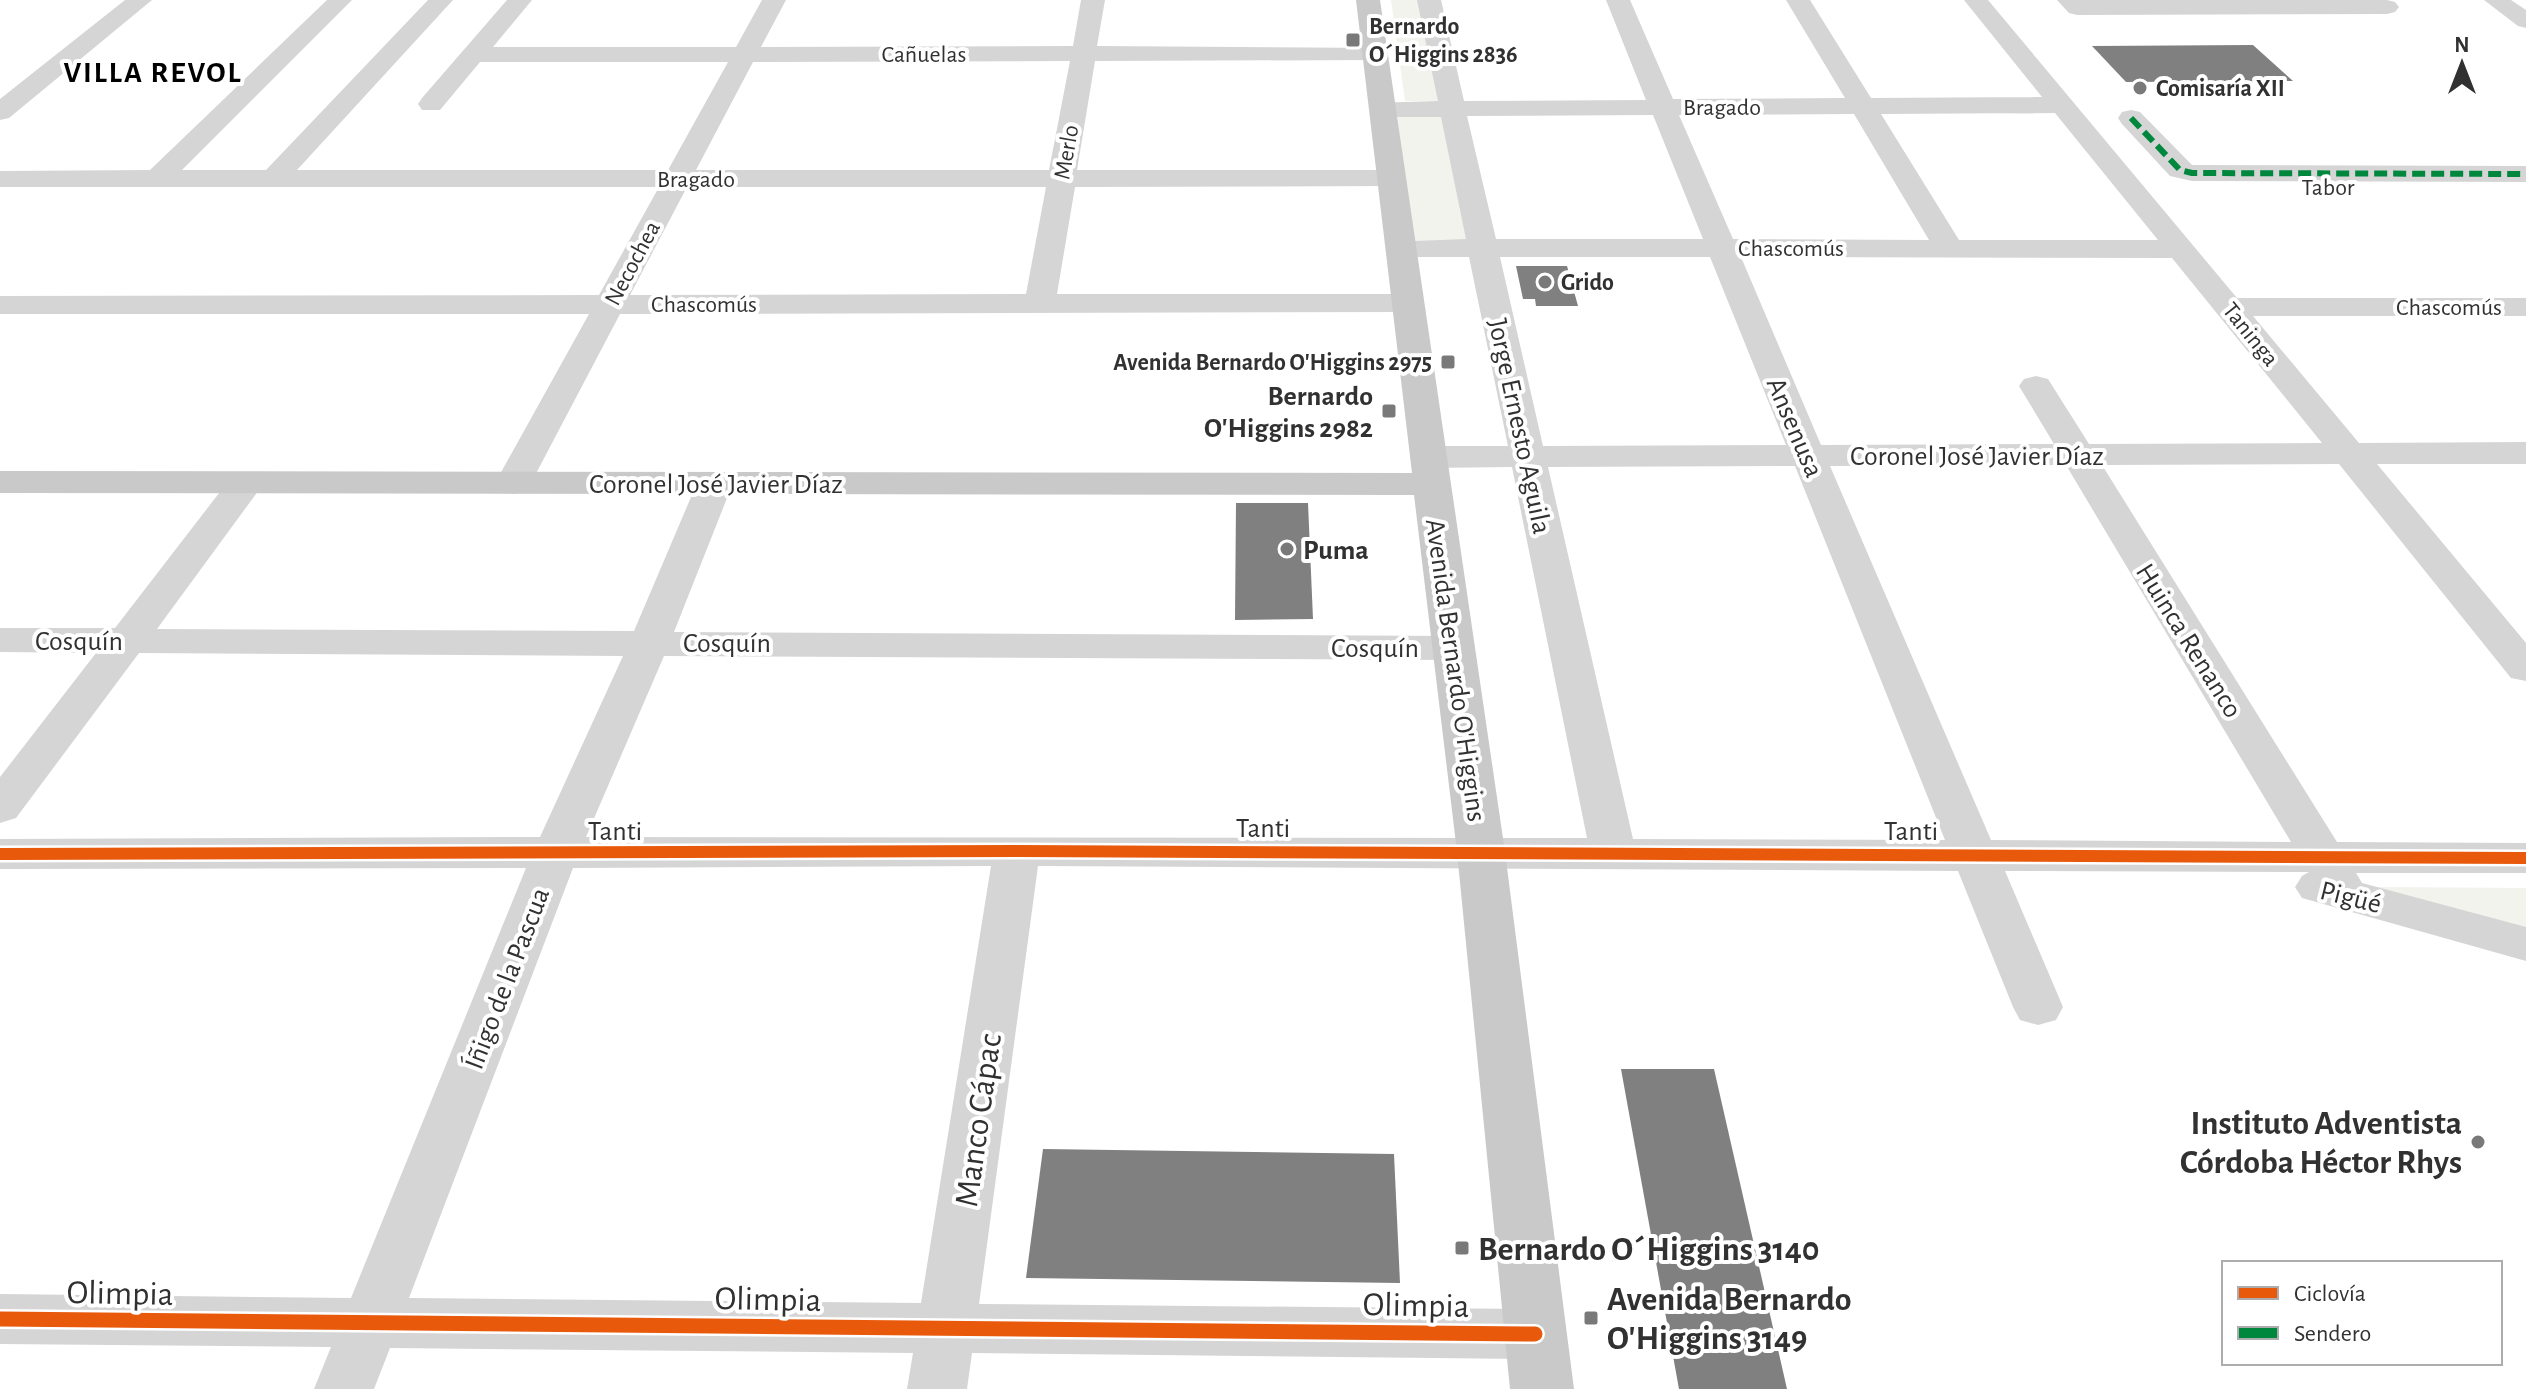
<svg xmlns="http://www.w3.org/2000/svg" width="2526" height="1389" font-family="'Alegreya Sans',sans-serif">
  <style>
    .green { fill: #f1f3ec }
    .building { fill: #808080 }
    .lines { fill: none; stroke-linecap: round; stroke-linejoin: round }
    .minor { fill: #d5d5d5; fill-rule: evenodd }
    .major { fill: #c9c9c9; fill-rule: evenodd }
    .quiet { stroke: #00873e; stroke-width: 6; stroke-dasharray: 13 6; stroke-linecap: butt }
    .cycleway-far1-casing { stroke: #fff; stroke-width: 17 }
    .cycleway-casing { stroke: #fff; stroke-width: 20 }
    .cycleway-far1 { stroke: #e8590c; stroke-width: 12 }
    .cycleway { stroke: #e8590c; stroke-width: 15 }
    .poi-dot { fill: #797979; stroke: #fff; stroke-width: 3 }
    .labels { text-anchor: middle; stroke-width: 8; stroke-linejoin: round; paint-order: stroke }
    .far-poi-label { font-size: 24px; font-weight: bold; fill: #313131; stroke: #fff; text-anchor: start }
    .far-street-label { font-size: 24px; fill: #313131; stroke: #fff }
    .poi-label { font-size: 28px; font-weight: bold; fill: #313131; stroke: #fff; text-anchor: end }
    .street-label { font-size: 28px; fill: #313131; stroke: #fff }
    .far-district-label { font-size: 30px; font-weight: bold; letter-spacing: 2px; fill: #000; stroke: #fff }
    .near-street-label { font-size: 34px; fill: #313131; stroke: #fff }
    .near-poi-label { font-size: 34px; font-weight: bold; fill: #313131; stroke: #fff; text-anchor: start }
  </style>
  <rect width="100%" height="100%" fill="#fff"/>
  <g class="green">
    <path d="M1391 0H1427L1445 101H1405Z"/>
    <path d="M1397 111H1445L1472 245H1413Z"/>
    <path d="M2375 887 2526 888V929Z"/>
  </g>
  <g class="building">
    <path d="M2253 45 2293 81 2126 82 2092 46Z"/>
    <path d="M1516 266H1567L1578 306H1536L1535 299H1523Z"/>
    <path d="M1236 503H1308L1313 619 1235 620Z"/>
    <path d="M1621 1069H1714L1787 1389H1679Z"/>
    <path d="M1043 1149 1394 1154 1400 1283 1026 1278Z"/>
  </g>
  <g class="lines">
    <g class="minor">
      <path d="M125 0H152L9 118 0 120V99Z"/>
      <path d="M327 0H352L182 170H266L428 0H453L297 170H668L728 62H480L440 110H422L418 104 422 98 507 0H532L493 47H736L762 0H786L761 47 1073 46 1081 0H1105L1097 46 1384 48 1387 53 1384 58 1375 60 1095 61 1077 170H1392L1402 172 1406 178 1402 184 1392 186 1075 187 1057 294H1408L1419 296 1424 303 1419 310 1408 312 620 314 531 483 526 491 513 494 500 491 495 483 589 314H0V296L599 295 659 187H0V171L150 170ZM1070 61 1049 170H696L753 62ZM687 187H1046L1026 294 630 295Z"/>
      <path d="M1417 0H1441L1464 101 1646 100 1606 0H1630L1673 99 1845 98 1786 0H1810L1871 98 2042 97 1964 0H1988L2237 298H2526V316H2253L2359 443 2526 442V464H2377L2526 643V681L2511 678 2339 464 2102 465 2337 842 2526 843V873H2356L2362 883 2526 927V961L2302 898 2295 887 2302 876 2309 872 2005 871 2063 1007 2056 1020 2038 1025 2020 1020 2013 1007 1958 871 1038 866 979 1304 1535 1309 1556 1316 1565 1334 1556 1352 1535 1359 972 1353 967 1389H907L913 1353 390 1348 374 1389H314L331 1347 0 1344V1294L351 1298 526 868 0 869V839L540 837 623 656 139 653 16 818 0 823V777L96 653 0 652V628H115L233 475 246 472 259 475 264 483 157 629 634 631 697 483 702 475 715 472 728 475 733 483 674 632 1454 636 1468 639 1474 648 1468 657 1454 660 664 656 586 837 1587 838 1512 467 1428 468 1415 465 1410 457 1415 449 1428 446H1508L1469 257H1401L1390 254 1386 248 1390 242 1466 239 1441 117H1382L1373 115 1369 109 1373 103 1438 101ZM2055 113 2158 240H1959L1881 114ZM1854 114 1929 240 1733 239 1679 115ZM1653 115 1703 239H1496L1467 116ZM1500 257H1710L1786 445 1543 446ZM1741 257 2172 258 2322 443 2089 444 2048 379 2036 376 2024 379 2019 386 2054 444 1821 445ZM2066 465 2291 842 1991 840 1830 466ZM1795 466 1945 840 1633 839 1548 467ZM991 866 921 1303 409 1298 573 868Z"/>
      <path d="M2057 0H2387L2395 2 2399 7 2395 12 2387 14 2077 15 2069 13Z"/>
      <path d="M2484 0H2511L2526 10V28L2518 26Z"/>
      <path d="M2131 110 2140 112 2192 165 2526 166V182L2192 181 2170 176 2122 124 2118 118 2122 112Z"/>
    </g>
    <path class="major" d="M1356 0H1380L1505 852 1574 1389H1510L1457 852 1414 495 0 493V471L1412 473Z"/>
    <path class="quiet" d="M2131 118 2180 170 2192 173 2526 174"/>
    <defs>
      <path id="cycleway-far1" d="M0 854 1017 851 2526 858"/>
      <path id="cycleway" d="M0 1319 1535 1334"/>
    </defs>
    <use href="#cycleway-far1" class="cycleway-far1-casing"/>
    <use href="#cycleway" class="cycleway-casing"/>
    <use href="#cycleway-far1" class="cycleway-far1"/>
    <use href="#cycleway" class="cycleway"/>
  </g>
  <g class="poi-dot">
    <rect x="1345" y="32" width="16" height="16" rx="4"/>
    <circle cx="2140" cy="88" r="8"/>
    <circle cx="1545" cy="282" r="8"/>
    <rect x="1440" y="354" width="16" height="16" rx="4"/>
    <rect x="1381" y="403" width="16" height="16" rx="4"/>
    <circle cx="1287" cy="549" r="8"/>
    <circle cx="2478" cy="1142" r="8"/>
    <rect x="1454" y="1240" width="16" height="16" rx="4"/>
    <rect x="1583" y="1310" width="16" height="16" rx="4"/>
  </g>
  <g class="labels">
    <g class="far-poi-label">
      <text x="1369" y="34">Bernardo<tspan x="1369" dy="28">O´Higgins 2836</tspan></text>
      <text x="2156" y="96">Comisaría XII</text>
      <text x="1561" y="290">Grido</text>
      <text x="1432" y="370" text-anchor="end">Avenida Bernardo O'Higgins 2975</text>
    </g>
    <g class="far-street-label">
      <text x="924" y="62">Cañuelas</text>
      <text x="1722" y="115">Bragado</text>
      <text transform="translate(1066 152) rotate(-80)" y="8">Merlo</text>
      <text x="696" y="187">Bragado</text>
      <text x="2328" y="195">Tabor</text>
      <text x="1791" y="256">Chascomús</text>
      <text transform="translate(632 263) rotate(-62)" y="8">Necochea</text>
      <text x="704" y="312">Chascomús</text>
      <text x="2449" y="315">Chascomús</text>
      <text transform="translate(2251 334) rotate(51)" y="8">Taninga</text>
    </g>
    <g class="poi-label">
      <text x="1373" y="405">Bernardo<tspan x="1373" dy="32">O'Higgins 2982</tspan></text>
      <text x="1303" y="559" text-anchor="start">Puma</text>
    </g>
    <g class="street-label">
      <text transform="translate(1521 426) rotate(78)" y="10">Jorge Ernesto Aguila</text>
      <text transform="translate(1796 427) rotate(67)" y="10">Ansenusa</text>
      <text x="1977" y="465">Coronel José Javier Díaz</text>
      <text x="716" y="493">Coronel José Javier Díaz</text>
      <text x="79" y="650">Cosquín</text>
      <text transform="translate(2190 640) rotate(58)" y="10">Huinca Renanco</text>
      <text x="727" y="652">Cosquín</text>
      <text x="1375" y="657">Cosquín</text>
      <text transform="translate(1457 670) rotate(82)" y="10">Avenida Bernardo O'Higgins</text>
      <text x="1263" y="837">Tanti</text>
      <text x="615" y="840">Tanti</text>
      <text x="1911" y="840">Tanti</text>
      <text transform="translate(2351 896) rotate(14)" y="10">Pigüé</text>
      <text transform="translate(506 978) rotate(-69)" y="10">Íñigo de la Pascua</text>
    </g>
    <g class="far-district-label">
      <text x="153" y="82">VILLA REVOL</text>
    </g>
    <g class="near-street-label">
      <text transform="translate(977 1120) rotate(-82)" y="12">Manco Cápac</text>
      <text transform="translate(120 1292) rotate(1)" y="12">Olimpia</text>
      <text transform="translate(768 1298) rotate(1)" y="12">Olimpia</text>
      <text transform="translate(1416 1304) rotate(1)" y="12">Olimpia</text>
    </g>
    <g class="near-poi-label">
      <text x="2462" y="1134" text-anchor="end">Instituto Adventista<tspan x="2462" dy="39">Córdoba Héctor Rhys</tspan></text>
      <text x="1478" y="1260">Bernardo O´Higgins 3140</text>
      <text x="1607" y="1310">Avenida Bernardo<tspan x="1607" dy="39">O'Higgins 3149</tspan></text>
    </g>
  </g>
  <rect x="2222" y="1261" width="280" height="104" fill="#ffffff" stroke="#adadad" stroke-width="2"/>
  <rect x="2238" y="1287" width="40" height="12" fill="#e8590c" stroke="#adadad" stroke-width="2"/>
  <text x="2294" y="1301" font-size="24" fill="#313131">Ciclovía</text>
  <rect x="2238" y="1327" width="40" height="12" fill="#00873e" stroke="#adadad" stroke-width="2"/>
  <text x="2294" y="1341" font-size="24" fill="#313131">Sendero</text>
  <g transform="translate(2462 64)" stroke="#ffffff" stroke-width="6" paint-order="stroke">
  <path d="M0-6L14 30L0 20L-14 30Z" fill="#313131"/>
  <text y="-12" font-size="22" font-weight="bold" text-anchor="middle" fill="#313131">N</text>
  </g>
</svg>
